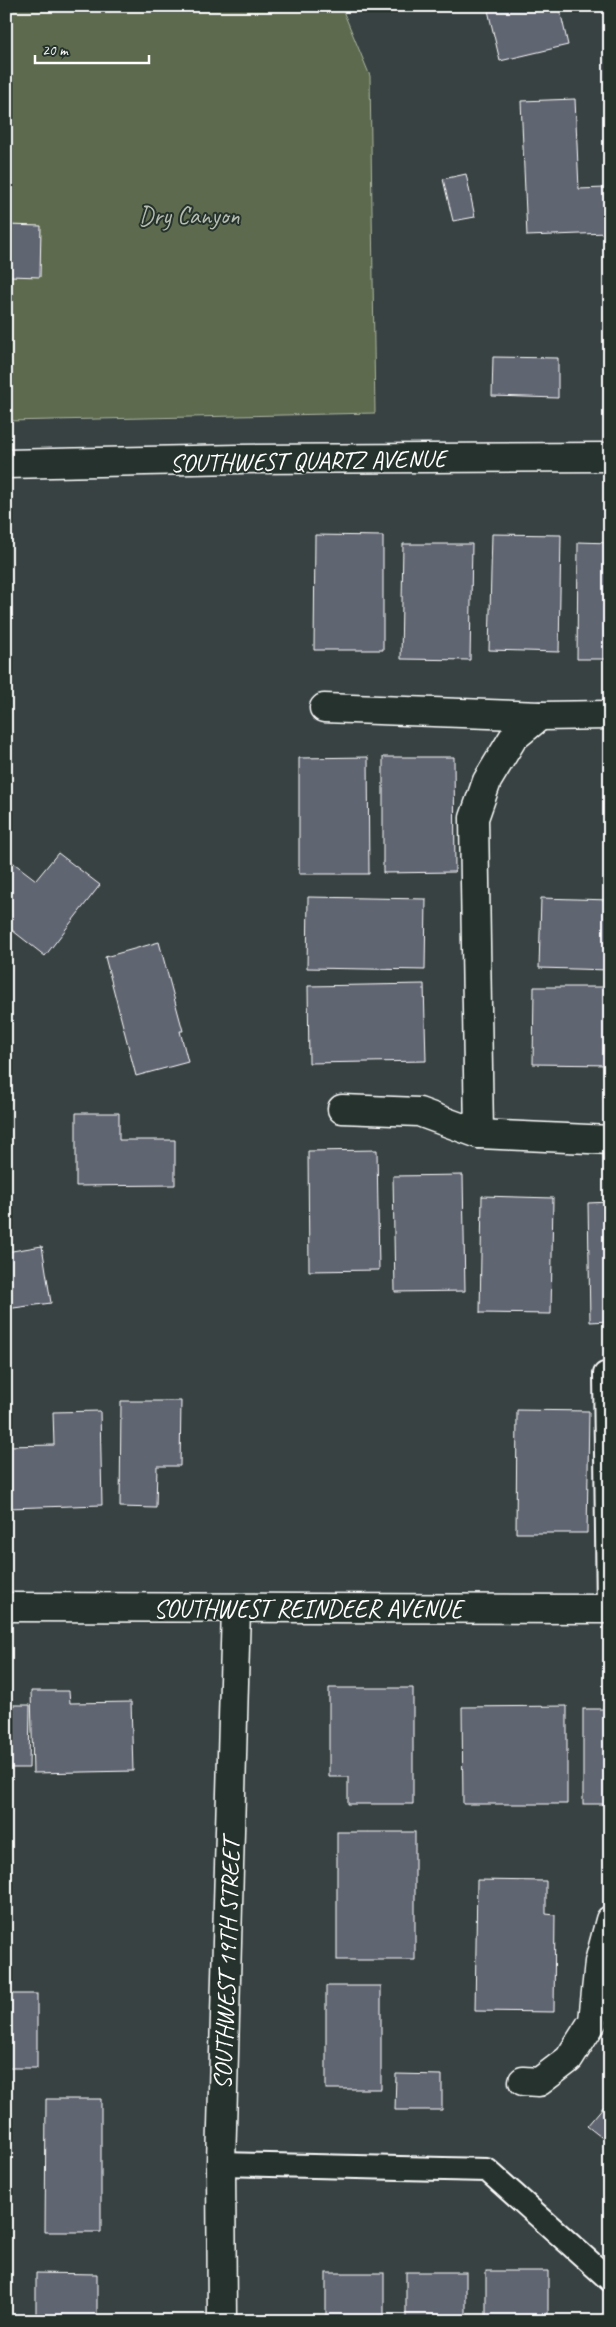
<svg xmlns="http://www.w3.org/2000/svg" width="616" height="2327" font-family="Caveat,sans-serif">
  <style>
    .green { fill: #5d6b4d; stroke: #aeb5a6 }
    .building { fill: #616572; stroke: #fff }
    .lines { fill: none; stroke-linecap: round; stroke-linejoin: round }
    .lane-casing { stroke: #fff; stroke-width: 26 }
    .street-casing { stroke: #fff; stroke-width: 31 }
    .secondary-casing { stroke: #fff; stroke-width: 31 }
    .lane { stroke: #26332d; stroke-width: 22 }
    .street { stroke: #26332d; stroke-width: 28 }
    .secondary { stroke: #26332d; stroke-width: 28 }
    .labels { text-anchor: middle; stroke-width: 4; stroke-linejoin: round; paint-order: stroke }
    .park-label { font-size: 25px; fill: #b6bcaf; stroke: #26332d }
    .street-label { font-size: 25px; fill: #fff; stroke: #26332d }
  </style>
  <rect width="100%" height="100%" fill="#384242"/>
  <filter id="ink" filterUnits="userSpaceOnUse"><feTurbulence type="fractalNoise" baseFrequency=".02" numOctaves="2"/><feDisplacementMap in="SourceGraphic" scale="10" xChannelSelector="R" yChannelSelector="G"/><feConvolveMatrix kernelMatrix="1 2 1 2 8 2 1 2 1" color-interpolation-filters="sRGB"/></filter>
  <g filter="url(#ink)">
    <path class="green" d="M6 6H341L370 76 375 413 6 421Z"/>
    <g class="building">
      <path d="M487 6H559L568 45 500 61Z"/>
      <path d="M575 99 579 189 605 188 607 233 527 236 521 101Z"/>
      <path d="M466 174 475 217 453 221 443 179Z"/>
      <path d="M6 225 41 226 40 277 10 276V267H6Z"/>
      <path d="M493 357 558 358V398L492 396Z"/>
      <path d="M492 534 561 535 559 652 489 650Z"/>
      <path d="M315 535 383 536V650H314Z"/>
      <path d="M578 542 610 543V659H577Z"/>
      <path d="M403 544H472L470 660 401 659Z"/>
      <path d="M368 757 369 874H299V758Z"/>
      <path d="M383 757H454L455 872 383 873Z"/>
      <path d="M58 853 100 885 45 956 8 927 6 930V859L7 858 36 880Z"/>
      <path d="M308 897 426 899 425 970 307 968Z"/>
      <path d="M541 898 610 900V970L539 968Z"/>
      <path d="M159 942 183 1031H180L188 1062 136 1076 105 957Z"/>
      <path d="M424 984 426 1061 309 1063 308 986Z"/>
      <path d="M534 987H610V1065L533 1064Z"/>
      <path d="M76 1113H119V1140H175V1185L76 1186Z"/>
      <path d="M377 1150 379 1270 309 1271 308 1151Z"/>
      <path d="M463 1175 465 1291 395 1292 393 1176Z"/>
      <path d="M482 1196 553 1198 551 1314 480 1313Z"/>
      <path d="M610 1202V1321L590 1322 588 1203Z"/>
      <path d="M42 1246 51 1303 6 1309V1252Z"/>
      <path d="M121 1401H181L180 1466H157L156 1508 120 1507Z"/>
      <path d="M517 1410 589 1411 587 1533H516Z"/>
      <path d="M100 1411 102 1505 8 1508 6 1446 54 1445 53 1412Z"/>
      <path d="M329 1688H413V1804H348V1777H329Z"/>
      <path d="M31 1691H69L70 1703 131 1702 133 1771 33 1773Z"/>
      <path d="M6 1705H30L29 1768H6Z"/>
      <path d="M567 1706V1804H463L462 1707Z"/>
      <rect x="583" y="1709" width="27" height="95"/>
      <rect x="337" y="1832" width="78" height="128"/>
      <path d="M477 1880 546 1881V1914L555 1915 554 2012 475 2011Z"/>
      <rect x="326" y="1986" width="55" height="103"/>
      <rect x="6" y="1994" width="31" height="74"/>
      <path d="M396 2074 442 2075V2110H395Z"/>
      <path d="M46 2099H101V2232H45Z"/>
      <path d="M610 2099V2144L587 2126Z"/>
      <rect x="486" y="2271" width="62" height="50"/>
      <rect x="406" y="2272" width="60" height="49"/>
      <path d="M36 2273 97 2274V2321H36Z"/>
      <rect x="326" y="2273" width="58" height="48"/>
    </g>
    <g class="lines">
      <defs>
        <g id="lane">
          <path d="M605 1374 608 1609"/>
          <path d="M221 2164 487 2170 610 2280"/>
        </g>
        <g id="street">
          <path d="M324 708 540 716 610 715"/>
          <path d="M342 1109 419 1112 479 1134 610 1140"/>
          <path d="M479 1134 474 818 487 781 513 738 540 716"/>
          <path d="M6 1607 610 1609"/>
          <path d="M523 2081 539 2082 569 2059 593 2021 599 1962 610 1920"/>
          <path d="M222 2321 221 2164 236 1608"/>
        </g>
        <path id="secondary" d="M6 464 238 459 610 457"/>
      </defs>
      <use href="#lane" class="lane-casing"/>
      <use href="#street" class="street-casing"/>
      <use href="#secondary" class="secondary-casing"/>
      <use href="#lane" class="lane"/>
      <use href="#street" class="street"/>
      <use href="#secondary" class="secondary"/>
    </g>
  </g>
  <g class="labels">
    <g class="park-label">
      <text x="189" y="224">Dry Canyon</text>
    </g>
    <g class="street-label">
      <text transform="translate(308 460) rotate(-1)" y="9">SOUTHWEST QUARTZ AVENUE</text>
      <text x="308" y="1617">SOUTHWEST REINDEER AVENUE</text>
      <text transform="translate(226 1964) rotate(-88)" y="9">SOUTHWEST 19TH STREET</text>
    </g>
  </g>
  <rect width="616" height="2327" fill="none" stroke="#26332d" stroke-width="25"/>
  <rect x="12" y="12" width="591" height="2302" fill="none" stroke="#fff" stroke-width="2" filter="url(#ink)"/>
  <path d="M35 55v8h114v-8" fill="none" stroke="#ffffff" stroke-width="2.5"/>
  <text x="42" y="55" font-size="15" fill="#ffffff" stroke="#26332d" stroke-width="4" paint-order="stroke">20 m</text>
</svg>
